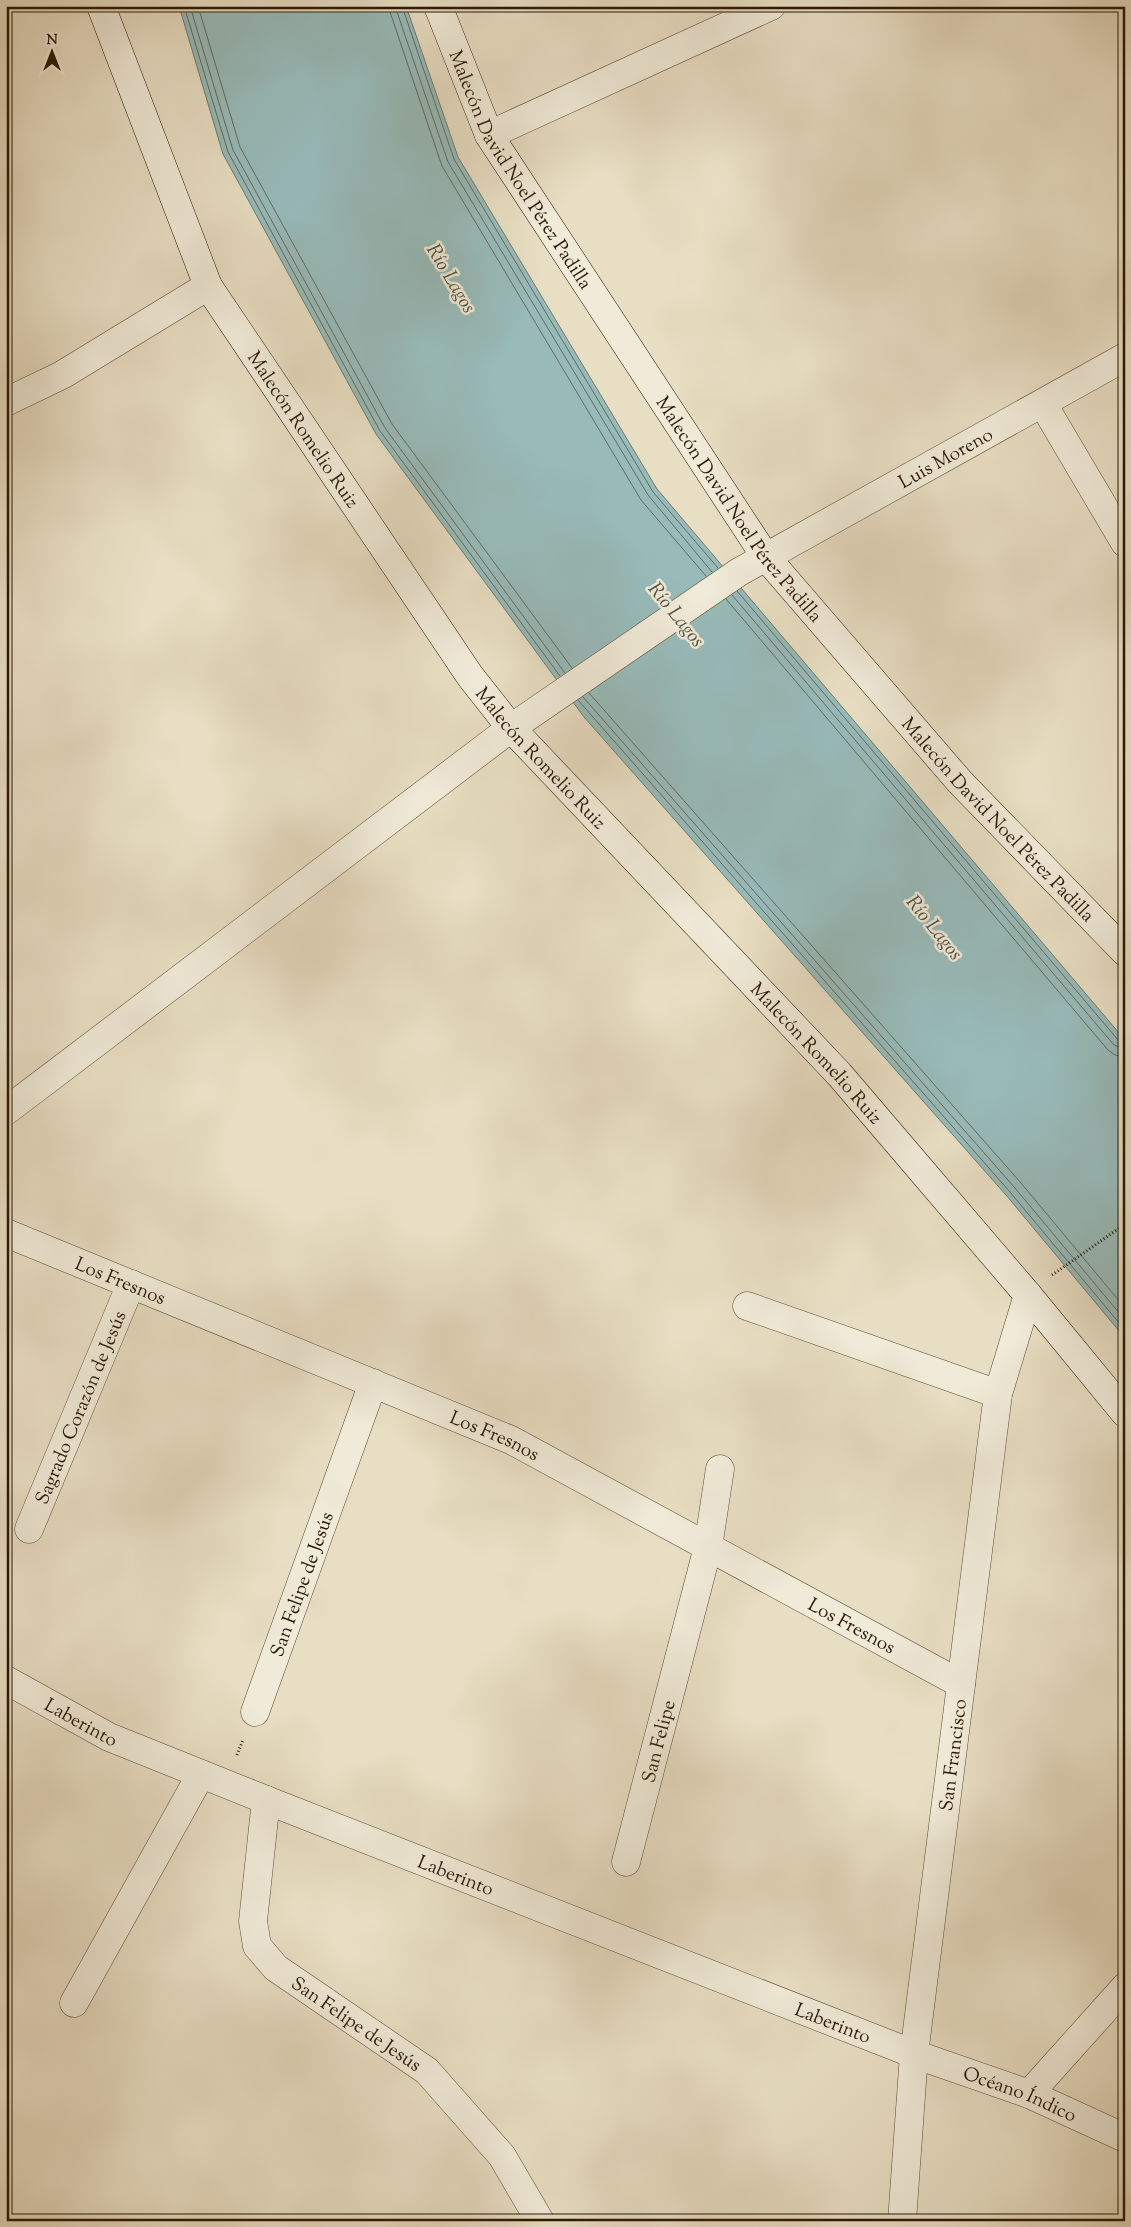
<svg xmlns="http://www.w3.org/2000/svg" width="1131" height="2227" font-family="'Sorts Mill Goudy',serif">
  <style>
    .water { fill: #98bbba; stroke: #6c7a71 }
    .lines { fill: none; stroke-linecap: round; stroke-linejoin: round }
    .shore { stroke: #626a5e; stroke-width: 1 }
    .street-casing { stroke: #5a4a33; stroke-width: 29 }
    .secondary-casing { stroke: #2b1803; stroke-width: 29 }
    .path { stroke: #2b1803; stroke-width: 3; stroke-dasharray: 1 2.5; stroke-linecap: butt }
    .street { stroke: #f0ead8; stroke-width: 28 }
    .secondary { stroke: #f0ead8; stroke-width: 28 }
    .labels { text-anchor: middle; stroke-width: 5; stroke-linejoin: round; paint-order: stroke }
    .street-label { font-size: 19px; fill: #2b1803; stroke: #f0ead8 }
    .water-label { font-size: 20px; font-style: italic; fill: #515143; stroke: #f0ead8 }
  </style>
  <rect width="100%" height="100%" fill="#e8dec3"/>
  <filter id="stains"><feTurbulence type="fractalNoise" baseFrequency=".004" numOctaves="4"/><feColorMatrix values="0 0 0 0 .2 0 0 0 0 .09 0 0 0 0 .02 0 0 0 .5 -.17"/></filter>
  <radialGradient id="worn" r=".72"><stop offset=".6" stop-color="#630" stop-opacity="0"/><stop offset="1" stop-color="#630" stop-opacity=".3"/></radialGradient>
  <path class="water" d="M179 6H406L458 157 657 489 1125 1040V1338L1006 1195 584 717 376 434 223 154Z"/>
  <g class="lines">
    <g class="shore">
      <path d="M184 6 228 152 380 431 560 676"/>
      <path d="M190 6 233 150 385 428 565 673"/>
      <path d="M198 6 240 147 392 424 572 668"/>
      <path d="M388 6 442 166 641 500 706 576"/>
      <path d="M395 6 448 162 648 495 712 572"/>
      <path d="M402 6 454 159 653 492 718 568"/>
      <path d="M737 591 1119 1041 1125 1043"/>
      <path d="M732 595 1114 1045 1125 1049"/>
      <path d="M726 599 1108 1050 1115 1055 1125 1057"/>
      <path d="M589 693 1021 1183 1125 1308"/>
      <path d="M583 697 1015 1188 1125 1320"/>
      <path d="M578 700 1010 1192 1125 1330"/>
    </g>
    <defs>
      <g id="street">
        <path d="M489 135 771 6"/>
        <path d="M6 402 62 375 208 286"/>
        <path d="M1043 404 1125 543"/>
        <path id="s1" d="M6 1111 511 728 739 572 1125 357"/>
        <path id="s2" d="M6 1233 511 1440 961 1684"/>
        <path d="M747 1306 998 1394"/>
        <path id="s3" d="M29 1529 131 1284"/>
        <path id="s4" d="M6 1680 109 1737 266 1800 914 2054 1029 2094 1125 2138"/>
        <path id="s5" d="M255 1712 373 1383"/>
        <path id="s6" d="M266 1800 253 1921 257 1946 276 1968 427 2071 502 2156 540 2221"/>
        <path id="s7" d="M626 1862 708 1547 720 1469"/>
        <path d="M74 2003 201 1774"/>
        <path d="M1029 2094 1125 1987"/>
        <path id="s8" d="M902 2221 914 2054 998 1394 1028 1295"/>
      </g>
      <g id="secondary">
        <path id="s9" d="M101 6 208 286 470 676 511 728 839 1074 1028 1295 1125 1413"/>
        <path id="s10" d="M438 6 489 135 765 556 960 782 1125 952"/>
      </g>
    </defs>
    <use href="#street" class="street-casing"/>
    <use href="#secondary" class="secondary-casing"/>
    <g class="path">
      <path d="M1052 1275 1125 1224"/>
      <path d="M237 1755 243 1740"/>
    </g>
    <use href="#street" class="street"/>
    <use href="#secondary" class="secondary"/>
  </g>
  <g class="labels">
    <g class="street-label">
      <text dy="7" stroke="none"><textPath href="#s10" startOffset="184">Malecón David Noel Pérez Padilla</textPath></text>
      <text dy="7" stroke="none"><textPath href="#s9" startOffset="472">Malecón Romelio Ruiz</textPath></text>
      <text dy="7" stroke="none"><textPath href="#s1" startOffset="1146">Luis Moreno</textPath></text>
      <text dy="7" stroke="none"><textPath href="#s10" startOffset="589">Malecón David Noel Pérez Padilla</textPath></text>
      <text dy="7" stroke="none"><textPath href="#s9" startOffset="878">Malecón Romelio Ruiz</textPath></text>
      <text dy="7" stroke="none"><textPath href="#s10" startOffset="994">Malecón David Noel Pérez Padilla</textPath></text>
      <text dy="7" stroke="none"><textPath href="#s9" startOffset="1282">Malecón Romelio Ruiz</textPath></text>
      <text dy="7" stroke="none"><textPath href="#s2" startOffset="124">Los Fresnos</textPath></text>
      <text dy="7" stroke="none"><textPath href="#s3" startOffset="132">Sagrado Corazón de Jesús</textPath></text>
      <text dy="7" stroke="none"><textPath href="#s2" startOffset="529">Los Fresnos</textPath></text>
      <text dy="7" stroke="none"><textPath href="#s5" startOffset="136">San Felipe de Jesús</textPath></text>
      <text dy="7" stroke="none"><textPath href="#s2" startOffset="934">Los Fresnos</textPath></text>
      <text dy="7" stroke="none"><textPath href="#s4" startOffset="86">Laberinto</textPath></text>
      <text dy="7" stroke="none"><textPath href="#s7" startOffset="125">San Felipe</textPath></text>
      <text dy="7" stroke="none"><textPath href="#s8" startOffset="469">San Francisco</textPath></text>
      <text dy="7" stroke="none"><textPath href="#s4" startOffset="491">Laberinto</textPath></text>
      <text dy="7" stroke="none"><textPath href="#s6" startOffset="274">San Felipe de Jesús</textPath></text>
      <text dy="7" stroke="none"><textPath href="#s4" startOffset="896">Laberinto</textPath></text>
      <text dy="7" stroke="none"><textPath href="#s4" startOffset="1096">Océano Índico</textPath></text>
    </g>
    <g class="water-label">
      <text transform="translate(452 278) rotate(59)" y="7">Río Lagos</text>
      <text transform="translate(677 614) rotate(51)" y="7">Río Lagos</text>
      <text transform="translate(935 927) rotate(51)" y="7">Río Lagos</text>
    </g>
  </g>
  <rect width="1131" height="2227" fill="none" stroke="#e8dec3" stroke-width="25"/>
  <rect x="8" y="8" width="1116" height="2212" fill="none" stroke="#2b1803" stroke-width="2.5"/>
  <rect x="12" y="12" width="1106" height="2202" fill="none" stroke="#2b1803"/>
  <g transform="translate(52 52)" stroke="#f0ead8" stroke-width="4" paint-order="stroke">
  <path d="M0-4L9 19L0 12L-9 19Z" fill="#2b1803"/>
  <text y="-8" font-size="14" font-weight="bold" text-anchor="middle" fill="#2b1803">N</text>
  </g>
  <rect width="100%" height="100%" filter="url(#stains)"/>
  <rect width="100%" height="100%" fill="url(#worn)"/>
</svg>
